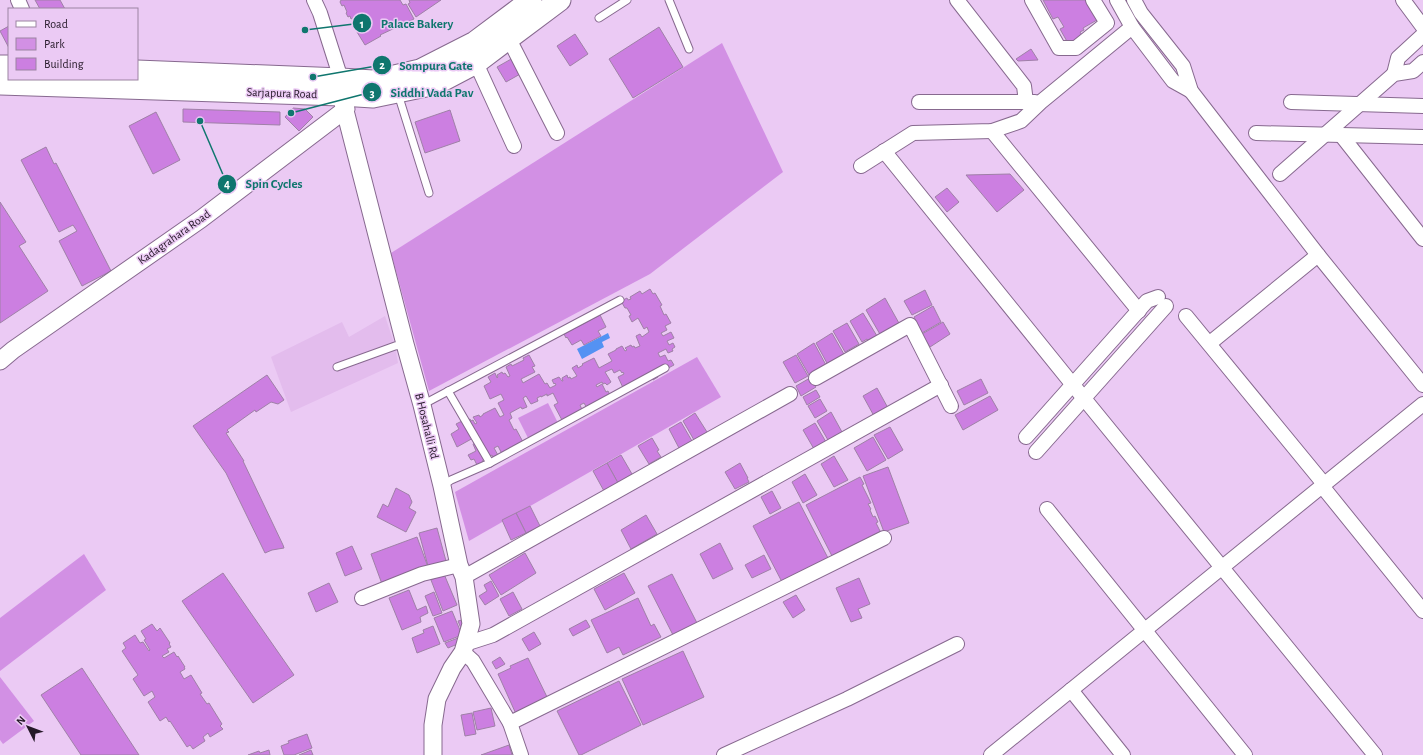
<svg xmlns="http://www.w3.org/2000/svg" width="1423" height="755" font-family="'Alegreya Sans',sans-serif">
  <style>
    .built { fill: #e3bced }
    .green { fill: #d290e4 }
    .water { fill: #5492f3 }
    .building { fill: #cc7fe1; stroke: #9f80a7 }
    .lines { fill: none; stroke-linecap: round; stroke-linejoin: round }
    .service-casing { stroke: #87698f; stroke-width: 9 }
    .minor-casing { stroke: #87698f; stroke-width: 16 }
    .tertiary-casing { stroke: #87698f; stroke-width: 19 }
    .primary-casing { stroke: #87698f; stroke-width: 23 }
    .service { stroke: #fff; stroke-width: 7 }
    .minor { stroke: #fff; stroke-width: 14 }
    .tertiary { stroke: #fff; stroke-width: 17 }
    .primary { stroke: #fff; stroke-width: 21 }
    .labels { text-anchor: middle; stroke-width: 3; stroke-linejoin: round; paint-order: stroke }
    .street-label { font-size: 12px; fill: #251928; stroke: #ebcaf4 }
    .leader { fill: none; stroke: #0f766e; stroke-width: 1.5 }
    .callout-dot { fill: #0f766e; stroke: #ebcaf4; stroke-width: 1.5 }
    .mark-label { font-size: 12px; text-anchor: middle; font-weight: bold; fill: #fff }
    .callout-label { font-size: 13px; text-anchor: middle; font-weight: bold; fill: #0f766e; stroke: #ebcaf4; stroke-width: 3; stroke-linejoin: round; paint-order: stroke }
  </style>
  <rect width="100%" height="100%" fill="#ebcaf4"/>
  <path class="built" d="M385 316 395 346 398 363 291 412 271 357 342 322 349 337Z"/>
  <g class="green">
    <path d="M722 43 783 172 650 274 429 391 391 253Z"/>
    <path d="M697 357 721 397 469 541 455 492Z"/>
    <path d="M548 403 558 423 528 438 518 418Z"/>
    <path d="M84 554 106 590 0 671V618Z"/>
    <path d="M0 677 34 721 3 744 0 740Z"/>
  </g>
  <path class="water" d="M608 333 610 338 602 342 604 347 582 359 577 349Z"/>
  <g class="building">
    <path d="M35 0H60L65 9H40Z"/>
    <path d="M341 0H400L403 5 406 4 414 19 380 35 381 36 365 45 357 32 360 30 353 18 351 19 350 16 348 17 346 13 347 12 344 5 342 6 340 2Z"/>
    <path d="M409 0H441L416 17 408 4 410 3Z"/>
    <path d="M1043 0H1087L1097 16 1095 17 1097 20 1083 28 1084 30 1080 32 1083 37 1069 45 1060 29 1064 27 1058 17 1053 19Z"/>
    <path d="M9 26V48L0 31Z"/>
    <path d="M659 27 683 67 633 98 609 59Z"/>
    <path d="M575 34 588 54 570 66 557 46Z"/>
    <path d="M1031 49 1038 60 1018 61 1016 59Z"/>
    <path d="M513 58 522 73 506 82 497 67Z"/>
    <path d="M293 108 305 109 313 117 299 131 285 117Z"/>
    <path d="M183 109 280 112V125L183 122Z"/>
    <path d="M450 110 460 141 425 153 415 122Z"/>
    <path d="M156 112 180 160 153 174 129 126Z"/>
    <path d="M46 147 54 164 56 163 111 271 82 286 59 241 77 231 73 225 59 232 21 160Z"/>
    <path d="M1010 174 1024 190 997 212 966 175Z"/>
    <path d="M947 188 959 202 947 212 935 197Z"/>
    <path d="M0 202 26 242 19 246 48 291 0 323Z"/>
    <path d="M650 289 653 294 655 293 662 305 660 306 664 315 666 314 671 323 665 326 667 330 661 333 663 336 671 332 674 338 667 341 669 345 673 343 675 347 672 349 673 351 668 353 666 349 658 353 660 357 665 355 668 361 671 360 674 365 657 374 658 377 653 380 651 377 625 392 618 377 624 374 623 372 622 373 620 370 614 373 612 369 605 372 611 382 607 385 605 383 603 384 602 382 596 385 597 387 602 384 606 392 608 391 611 397 588 410 584 403 580 405 583 412 563 422 554 405 558 403 553 393 547 396V394L541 397V396L537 398 538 401 531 404 526 396 523 398 527 407 522 409 521 407 510 413 512 418 509 420 514 430 516 429 523 442 502 454 498 446 494 448 499 457 494 459 492 455 482 461 484 464 478 467 474 459 471 460 468 455 476 451 473 444 478 442 475 437 457 447 451 434 459 429 456 424 462 421 464 426 466 425 464 422 470 419 471 421 473 420 475 424 477 423 473 417 479 415 480 417 483 415V414L495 408 500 417 504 415 498 403 504 400 501 394 490 399 484 386 491 382 488 377 495 373 497 378 498 377 497 375 502 372 503 374 505 373 508 377 510 376 506 367 511 364 512 366 524 360 523 358 529 355 535 366 532 367 535 372 521 379 523 383 539 374 545 384 547 383 550 388 556 385 555 383 554 384 552 380 559 377 562 381H563L562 378 567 375 568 378 570 377 571 379 577 376 572 368 577 365 578 368 583 365 582 364 594 358 599 368 612 361 608 354 616 350V349L622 346 625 351 627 350 625 348 631 345 632 347 634 346 635 348 640 346 636 336 640 334 642 337 649 332 647 327 644 329 638 318 632 322 629 316 631 315 627 308H625L621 301 627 298 628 300 631 299 630 297 640 291 642 294Z"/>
    <path d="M925 290 932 305 912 315 904 301Z"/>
    <path d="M885 298 900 325 881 336 866 310Z"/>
    <path d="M933 306 941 322 922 333 914 317Z"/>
    <path d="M863 313 877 336 868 341 867 339 862 342 850 321Z"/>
    <path d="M600 315 606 327 598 331 601 336 584 345 581 340 572 345 567 337 566 338 564 334Z"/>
    <path d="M943 322 950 334 930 347 922 334Z"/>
    <path d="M847 323 859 344 845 352 833 331Z"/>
    <path d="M832 333 845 356 828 365 816 343Z"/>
    <path d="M814 343 826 365 809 375 797 354Z"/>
    <path d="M796 355 808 376 795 383 783 362Z"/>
    <path d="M267 375 284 400 278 404 271 402 256 412 255 410 227 430 229 432 226 433 244 461H243L283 545 284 548 272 550 265 553 226 473 193 426Z"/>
    <path d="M810 378 816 387 801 396 796 386Z"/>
    <path d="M981 379 988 393 964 405 957 391Z"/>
    <path d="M877 388 888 408 874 416 863 396Z"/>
    <path d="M816 390 820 397 807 405 803 397Z"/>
    <path d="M990 396 998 410 963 430 955 415Z"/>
    <path d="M820 399 827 411 815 418 808 406Z"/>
    <path d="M831 412 842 432 828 440 817 421Z"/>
    <path d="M695 413 707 432 694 440 683 421Z"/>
    <path d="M681 422 692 441 679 448 669 429Z"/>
    <path d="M815 423 826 442 814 449 803 430Z"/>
    <path d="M890 427 903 450 888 459 874 435Z"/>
    <path d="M873 437 886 460 867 471 854 448Z"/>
    <path d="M652 438 659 450 657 451 661 457 649 464 638 446Z"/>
    <path d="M621 455 632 474 618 483 607 463Z"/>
    <path d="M834 456 848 480 834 487 821 464Z"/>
    <path d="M607 463 618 483 604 491 593 471Z"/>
    <path d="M740 463 748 478H747L749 482 735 489 725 472Z"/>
    <path d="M888 467 909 523 884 532 863 476Z"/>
    <path d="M805 474 817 495 803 503 792 482Z"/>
    <path d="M860 477 864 484 862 485 871 503 868 504 871 509 870 510 873 517 875 516 878 522 876 523 881 533 833 558 806 505Z"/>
    <path d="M396 488 409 495 412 502 409 508 416 512 406 532 377 517 383 504 388 507Z"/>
    <path d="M772 491 781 508 770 514 761 497Z"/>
    <path d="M799 502 828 558 782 582 753 526Z"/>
    <path d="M530 506 540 526 526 533 516 513Z"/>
    <path d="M516 513 526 533 511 540 502 520Z"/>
    <path d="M646 515 657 534 631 549 621 530Z"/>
    <path d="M437 528 446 561 428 566 419 533Z"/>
    <path d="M417 537 428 567 382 584 371 554Z"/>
    <path d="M720 543 733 569 713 579 700 554Z"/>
    <path d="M352 546 362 569 345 576 336 553Z"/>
    <path d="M525 553 536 573 501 595 489 575Z"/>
    <path d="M764 555 771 569 752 578 745 565Z"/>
    <path d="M223 573 294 675 253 703 182 601Z"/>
    <path d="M624 573 635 593 605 610 594 589Z"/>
    <path d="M444 574 457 605 443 611 431 580Z"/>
    <path d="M672 574 697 623 673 635 648 586Z"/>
    <path d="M859 578 870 604 858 609 862 618 851 622 836 588Z"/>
    <path d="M491 581 499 596 485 605 479 596 487 591 484 585Z"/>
    <path d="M329 583 338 602 316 612 308 593Z"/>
    <path d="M409 590 417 610 426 606 428 613 420 617 421 622 402 630 389 598Z"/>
    <path d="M434 592 442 613 433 616 425 596Z"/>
    <path d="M513 592 522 609 509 616 500 599Z"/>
    <path d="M796 595 805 610 793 618 783 602Z"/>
    <path d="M638 598 651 626 654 624 661 637 623 655 619 647 607 653 591 620Z"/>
    <path d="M452 611 462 635 444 642 434 618Z"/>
    <path d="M462 620 466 629 462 631 458 621Z"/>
    <path d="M586 620 590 627 573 636 569 629Z"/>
    <path d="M152 624 157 631 160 628 170 643 169 644 171 647 167 649 169 652 162 656 164 658 174 652 177 657 178 656 185 667H184L185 669 180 672 184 679 191 675 202 693 200 694 207 704 209 703 222 724 220 726 223 729 210 737 208 733 203 737 205 741 193 749 190 745 187 747 170 721 169 722 166 717 160 721 148 702 155 697 152 691 144 696 133 679 138 675 122 651 126 648 123 643 135 635 140 643 143 642 149 651 150 650 144 640 146 639 141 631Z"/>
    <path d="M433 626 440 644 417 653 412 638 424 633 423 630Z"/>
    <path d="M534 632 541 644 529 651 522 639Z"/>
    <path d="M458 638 460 643 448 648 445 643Z"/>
    <path d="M683 651 704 697 643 725 622 679Z"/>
    <path d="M500 657 505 664 496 669 492 662Z"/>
    <path d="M528 658 548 699 516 714 498 674 511 668 510 666Z"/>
    <path d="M82 668 139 755H81L41 695Z"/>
    <path d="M619 681 641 725 581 755H579L557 711Z"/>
    <path d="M491 708 495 726 477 730 473 712Z"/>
    <path d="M472 713 476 734 465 736 461 715Z"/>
    <path d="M307 734 312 748 294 755H284L281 746 289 743 288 741Z"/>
    <path d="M509 745 512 755H481Z"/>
    <path d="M269 750 270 755H248L259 751 260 753Z"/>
    <path d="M311 750 313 755H299Z"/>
  </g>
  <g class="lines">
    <defs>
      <g id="service">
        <path d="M669 0 689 49"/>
        <path d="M599 18 627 0"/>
        <path d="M398 94 429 193"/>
        <path d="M337 367 395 346 405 344"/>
        <path d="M448 391 490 463"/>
        <path d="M422 405 620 300"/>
        <path d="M442 486 451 480 490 463 665 368"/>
      </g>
      <g id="minor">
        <path d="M18 0 22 9"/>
        <path d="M314 0 320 13 341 79"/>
        <path d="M957 0 1024 86 1026 102"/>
        <path d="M1032 0 1059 48H1076L1107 23 1093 0"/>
        <path d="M1117 0 1132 27 1173 81 1191 91"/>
        <path d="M1134 0 1141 13 1183 66 1191 91 1318 255 1423 385"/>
        <path d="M1403 0 1423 27"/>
        <path d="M509 39 557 133"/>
        <path d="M476 63 514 146"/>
        <path d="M1394 74 1398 58 1423 35"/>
        <path d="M919 102H1035"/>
        <path d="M1291 102 1423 106"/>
        <path d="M992 131 1139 311"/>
        <path d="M1256 133 1423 137"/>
        <path d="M1341 135 1423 239"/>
        <path d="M884 151 1073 385 1375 755"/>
        <path d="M861 166 913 133 992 131 1021 121 1042 101 1132 27"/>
        <path d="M1280 174 1394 74 1413 71 1423 62"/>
        <path d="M1186 316 1324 484"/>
        <path d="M1210 343 1318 255"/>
        <path d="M816 378 910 325 951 406"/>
        <path d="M1026 437 1147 301 1158 297"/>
        <path d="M1036 452 1166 306"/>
        <path d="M1322 486 1423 611"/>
        <path d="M1047 509 1245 755"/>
        <path d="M464 577 790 394"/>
        <path d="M362 598 422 574 459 565"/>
        <path d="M465 644 493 635 941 385"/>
        <path d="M463 652 473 661 510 723 521 755"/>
        <path d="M1071 690 1123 755"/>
        <path d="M510 723 884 538"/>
        <path d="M724 755 847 699 957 644"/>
        <path d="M991 755 1423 404"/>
      </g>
      <g id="tertiary">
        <path d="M341 95 405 344 422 405 442 486 459 565 464 577 471 624 463 652 452 668 437 699 433 725V755"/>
        <path d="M0 361 13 350 201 219 346 109"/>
      </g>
      <g id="primary">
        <path d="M0 66H9"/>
        <path d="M137 71 341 79 373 81 420 70 475 42 531 0"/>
        <path d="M0 84 341 95 373 97 436 84 476 63 560 0"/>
      </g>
    </defs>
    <use href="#service" class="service-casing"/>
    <use href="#minor" class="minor-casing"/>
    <use href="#tertiary" class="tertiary-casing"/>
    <use href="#primary" class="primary-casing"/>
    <use href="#service" class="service"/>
    <use href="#minor" class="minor"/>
    <use href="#tertiary" class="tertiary"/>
    <use href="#primary" class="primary"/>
  </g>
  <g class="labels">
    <g class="street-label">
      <text transform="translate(282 93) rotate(2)" y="4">Sarjapura Road</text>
      <text transform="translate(174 237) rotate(-35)" y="4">Kadagrahara Road</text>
      <text transform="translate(427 426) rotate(76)" y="4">B Hosahalli Rd</text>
    </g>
  </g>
  <path class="leader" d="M305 30L362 23M313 77L382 65M291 113L372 92M200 121L227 184"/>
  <g class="callout-dot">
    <circle cx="305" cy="30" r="4"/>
    <circle cx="313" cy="77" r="4"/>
    <circle cx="291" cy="113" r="4"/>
    <circle cx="200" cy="121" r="4"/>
    <circle cx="362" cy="23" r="10"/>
    <circle cx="382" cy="65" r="10"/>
    <circle cx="372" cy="92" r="10"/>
    <circle cx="227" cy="184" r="10"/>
  </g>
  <g class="mark-label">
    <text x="362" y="28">1</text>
    <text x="382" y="69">2</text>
    <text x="372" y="97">3</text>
    <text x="227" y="188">4</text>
  </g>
  <g class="callout-label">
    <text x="417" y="28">Palace Bakery</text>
    <text x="436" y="70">Sompura Gate</text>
    <text x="432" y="97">Siddhi Vada Pav</text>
    <text x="274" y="188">Spin Cycles</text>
  </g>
  <rect x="8" y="8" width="130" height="72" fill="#ebcaf4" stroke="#9c83a2"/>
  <rect x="16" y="21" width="20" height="6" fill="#ffffff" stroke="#9c83a2"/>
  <text x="44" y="28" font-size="12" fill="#251928">Road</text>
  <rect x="16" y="38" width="20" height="12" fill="#d290e4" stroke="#9c83a2"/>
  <text x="44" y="48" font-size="12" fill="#251928">Park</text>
  <rect x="16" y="58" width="20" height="12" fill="#cc7fe1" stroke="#9c83a2"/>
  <text x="44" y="68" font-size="12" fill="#251928">Building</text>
  <g transform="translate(28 727) rotate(312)" stroke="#ebcaf4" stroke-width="3" paint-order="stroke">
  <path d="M0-3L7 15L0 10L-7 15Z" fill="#251928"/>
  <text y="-6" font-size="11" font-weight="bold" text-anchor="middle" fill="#251928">N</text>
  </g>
</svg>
